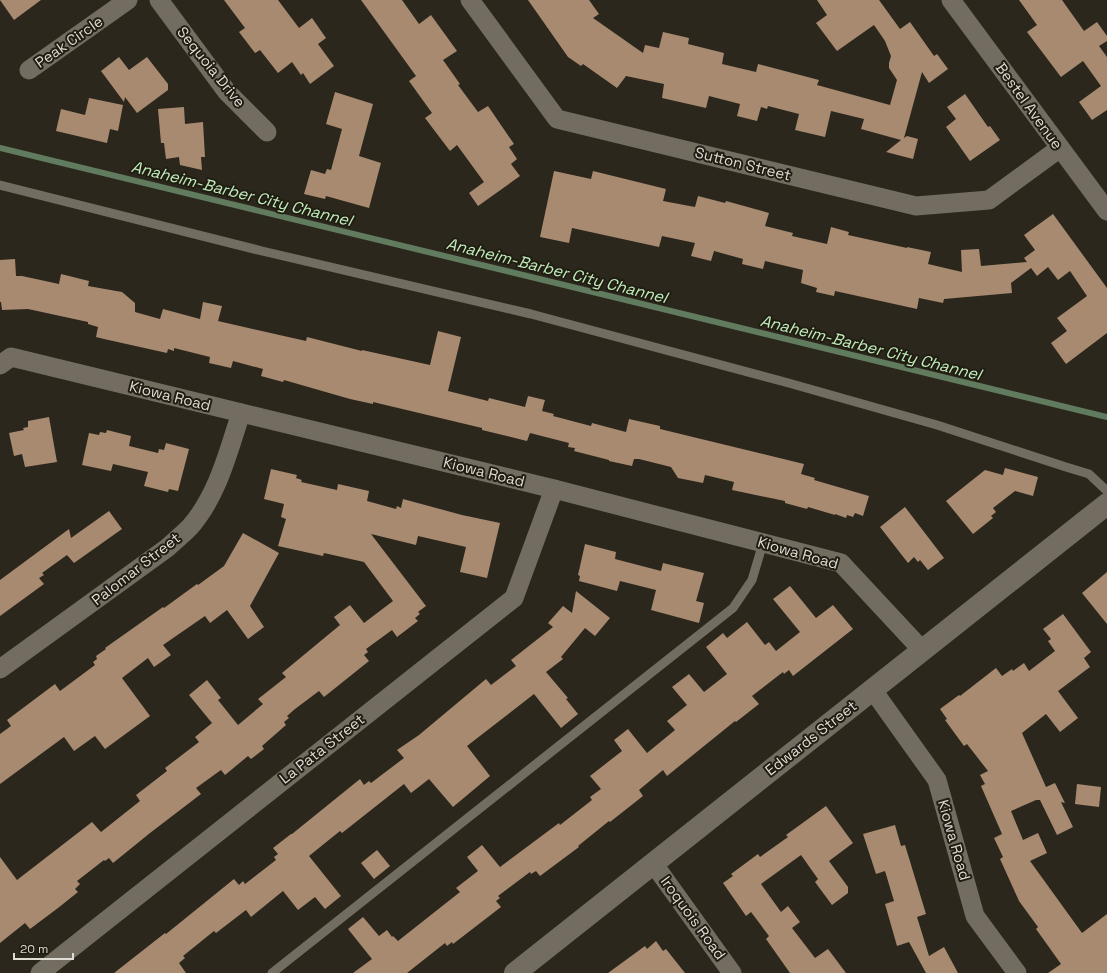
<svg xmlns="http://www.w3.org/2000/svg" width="1107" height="973" font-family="'Space Grotesk',sans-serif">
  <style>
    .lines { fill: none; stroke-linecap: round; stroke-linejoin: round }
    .stream { stroke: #617b5f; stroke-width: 6 }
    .building { fill: #a88a70 }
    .service { stroke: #726d60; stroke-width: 9 }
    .minor { stroke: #726d60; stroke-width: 19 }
    .tertiary { stroke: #726d60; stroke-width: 22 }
    .labels { text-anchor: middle; stroke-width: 4; stroke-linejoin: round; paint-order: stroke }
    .street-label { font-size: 15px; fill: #dfdcd5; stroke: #221d13 }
    .water-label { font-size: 16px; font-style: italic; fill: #bfedbb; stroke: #221d13 }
  </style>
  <rect width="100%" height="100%" fill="#2b271c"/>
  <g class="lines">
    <path class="stream" d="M0 148 1107 417"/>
  </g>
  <g class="building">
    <path d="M0 0H41L14 20Z"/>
    <path d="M224 0H278L299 28 312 18 326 38 318 44 334 66 310 84 303 73 301 75 292 62 278 73 260 50 255 53 239 32 245 28Z"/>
    <path d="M361 0H402L419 24 431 15 457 51 443 60 460 84 458 85 478 112 488 106 514 144 509 147 517 159 511 164 520 176 478 206 469 193 484 182 457 145 450 151 425 118 432 113 409 81 416 76Z"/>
    <path d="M528 0H589L599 14 593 18 643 53 645 45 659 48 663 32 689 38 688 44 724 53 722 64 756 72 758 64 819 80 817 85 890 105 897 80 889 68V63L891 56 885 41 874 25 837 51 816 23 827 15 817 0H879L900 29 910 22 934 56 937 54 948 69 929 83 922 72 904 138 907 136 918 139 913 159 886 152 901 140 861 129 864 119 831 111 825 137 795 130 799 114 768 106 767 109 761 107 757 121 737 116 740 104 709 96 706 108 662 98 664 84 626 76 617 88 583 64 581 66 568 57Z"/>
    <path d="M1019 0H1062L1084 31 1097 22 1107 36V41L1099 46 1107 57V110L1092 120 1079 102 1101 86 1083 61 1061 77 1027 32 1037 25Z"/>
    <path d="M119 57 129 70 147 57 168 84V90L137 113 125 97 124 102 101 71Z"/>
    <path d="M335 92 373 104 359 156 381 163 369 208 326 196 325 199 304 194 311 170 325 174 327 169 331 170 342 129 326 124Z"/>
    <path d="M965 94 988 127 990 126 1000 140 970 161 946 127 956 119 947 107Z"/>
    <path d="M89 98 123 105 118 131 110 129 107 143 56 131 61 109 85 115Z"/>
    <path d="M184 107 185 124 203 122 205 157H201L202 170 180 165 179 157 166 159 164 143H161L158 109Z"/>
    <path d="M554 171 591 179 593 171 666 189 663 201 695 207 698 196 725 203 726 201 769 213 765 226 793 233 792 236 827 244 831 227 849 232 848 235 907 248V247L931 252 928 264 962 272 961 250 979 249 981 266 1027 262 1024 258 1035 250 1024 235 1053 214 1107 288V333L1066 364 1051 343 1067 331 1057 318 1087 296 1070 271 1058 280 1048 267 1037 276 1031 268 1011 283 1012 293 944 299 943 303 919 298 917 309 835 291 834 296 816 292 817 288 801 283 803 270 765 261 763 269 742 264 743 259 714 251 711 261 691 256 695 243 662 236 659 247 572 228 569 243 540 237Z"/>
    <path d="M15 259 16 276H22L59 284 61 274 89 281 88 286 122 292 135 303V312L160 319 163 309 200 319 203 302 222 306 218 321 306 341 307 337 362 351V350L430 365 438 331 461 337 448 391 488 401 489 398 525 407 528 396 545 400 542 411 554 414 553 416 591 426 592 423 626 432 629 419 660 426V429L804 464 801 474 815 478 814 480 869 496 863 516 855 513 853 517 847 515 846 518 835 514V515L808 507 807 509 785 503V501L732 490 734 482 705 475 703 483 678 478 671 467 639 459H634L632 466 609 461V460L574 451 575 448 568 447 569 443 530 433 527 441 482 430V428L373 402V404L350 399 284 380 283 382 261 376 263 369 233 361 231 368 209 363 210 357 174 348V351L168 349 167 353 104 339 96 337 98 327 88 324V322L28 309 2 310 1 302H0V260Z"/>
    <path d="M49 417 57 462 25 467 22 454 14 456 9 433 24 430 23 428 28 427V421Z"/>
    <path d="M107 430 131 436 129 446 158 453 159 449 164 450 166 443 189 449 178 491 169 489 168 492 144 486 148 472 113 464 111 471 82 465 89 433 99 435 100 432 106 433Z"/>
    <path d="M1005 468 1038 477 1033 496 1015 491 993 508 996 512 991 516 993 518 973 534 946 501 985 470 1003 475Z"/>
    <path d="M271 469 297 475 296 478 302 480 301 482 337 490 338 484 369 491 367 501 396 509 397 506 401 508 403 499 462 515 500 523 487 578 460 572 466 547 418 536 416 545 371 534 426 606 418 612 420 614 415 618 418 621 397 637 392 630 366 649 368 652 364 655 369 661 324 697 319 691 295 709 287 716 289 718 284 722 286 725 262 746 264 749 251 759 248 756 225 775 221 770 196 788 201 794 150 833 113 863 109 858 105 861 104 860 77 881 80 884 75 889 78 892 58 908 30 929 25 923 0 943V857L17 880 92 822 101 832 140 801 136 795 167 771 165 768 199 742 195 737 212 723 189 695 207 680 221 698 218 700 238 725 263 704 258 699 286 677 282 673 340 625 334 617 350 605 364 623 393 601 364 562 324 553 323 556 278 546 286 519 281 517 284 504 264 499Z"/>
    <path d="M905 507 944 558 928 570 920 560 918 562 914 557 908 563 880 527Z"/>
    <path d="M109 511 122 529 74 563 67 555 42 573 44 575 39 578 44 584 0 616V580L69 529 71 538Z"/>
    <path d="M243 533 279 553 250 606 264 627 248 639 227 610 210 623 205 616 163 645 171 655 154 667 148 658 122 678 150 716 105 749 95 736 74 751 64 737 0 784V734L11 726 7 720 55 684 60 691 95 665 93 662 97 659 96 656 106 649 105 648 163 607 164 608 197 584 198 585 224 566Z"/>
    <path d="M585 544 616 552 615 559 661 571 663 563 704 573 696 601 704 603 699 623 651 610 656 590 620 581 617 591 579 581 580 576 578 575Z"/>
    <path d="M1107 572V624L1082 593Z"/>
    <path d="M790 586 816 618 833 605 853 629 793 676 789 670 784 674 783 672 752 696 759 704 736 722 735 721 667 776 663 770 639 790 643 796 610 822 609 821 578 846 579 847 540 876 536 871 531 874 530 872 498 896 500 898 496 901 501 907 453 944 452 942 447 946 445 943 407 973H353L372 959 348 929 363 917 379 936 387 930 392 937 393 936 398 941 460 892 456 888 478 871 467 857 482 845 500 867 559 823 560 825 592 800 590 797 601 789 590 776 622 751 614 740 628 729 647 753 675 730 667 721 687 705 672 687 689 674 704 692 727 674 706 647 723 633 727 638 747 622 765 645 769 642 776 651 800 632 773 599Z"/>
    <path d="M576 591 610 618 595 636 585 628 561 657 563 659 546 672 568 698 566 699 578 714 561 728 534 694 467 746 490 776 453 807 429 779 411 793 404 784 342 833 340 831 309 856 341 896 325 909 315 897 298 910 283 891 251 917 246 910 216 933 214 931 183 956 185 958 179 963 186 973H114L165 933 166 934 234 879 239 885 243 881 245 884 276 860 274 857 278 854 273 848 291 834H292L360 779 364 785 369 781 371 783 404 758 397 750 419 735 486 679 491 685 516 666 511 660 553 627 548 623 563 606 572 613Z"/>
    <path d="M1063 614 1091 652 1084 658 1090 667 1058 691 1078 718 1060 732 1046 714 1022 733 1046 787 1055 783 1065 803 1061 802 1073 827 1057 835 1040 800H1036L1011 811 1023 840 1038 833 1047 853 1030 861 1082 933 1107 914V973H1048L1061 964 1036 929 1038 927 1019 901 1000 859 1003 857 994 838 1002 834 981 786 985 784 980 775 988 771 967 744 964 746 945 720 947 719 940 709 959 695 960 696 996 668 1002 676 1012 669 1013 671 1024 663 1029 671 1055 651 1048 641 1051 639 1043 629Z"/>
    <path d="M1077 784 1101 787 1099 807 1075 804Z"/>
    <path d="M826 806 853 843 829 861 848 887V893L832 905 815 882 818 879 801 855 761 884 781 912 788 906 800 922 792 928 815 958 828 949 846 973H790L766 939 769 936 751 912 746 916 723 883 733 876 731 874 758 854 760 857 788 837 786 835Z"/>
    <path d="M895 825 901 846 905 845 926 914 917 917 929 956 944 947 958 973H926L909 942 897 946 885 904 894 901 885 871 876 874 863 834Z"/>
    <path d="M377 850 390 866 374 879 361 863Z"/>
    <path d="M656 941 663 951 666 949 685 973H608L645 946 647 949Z"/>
  </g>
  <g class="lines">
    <g class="service">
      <path d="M0 185 262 251 531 314 785 382 937 425 1066 467 1089 474 1107 491"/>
      <path d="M272 973 733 608 752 580 763 543"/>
    </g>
    <g class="minor">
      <path d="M159 0 227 92 267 132"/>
      <path d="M470 0 557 119 916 206 989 200 1060 148"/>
      <path d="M951 0 1107 211"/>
      <path d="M29 70 128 0"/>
      <path d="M0 365 11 357 554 489 841 563 922 650"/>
      <path d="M0 669 167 548C175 541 183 534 190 527 218 495 228 452 241 413"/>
      <path d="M872 689 937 780 975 916 1017 973"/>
      <path d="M653 863 732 973"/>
      <path d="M40 973 514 598 554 489"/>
    </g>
    <path class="tertiary" d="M515 973 1107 504"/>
  </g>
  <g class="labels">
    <g class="street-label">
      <text transform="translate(69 42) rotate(-35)" y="5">Peak Circle</text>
      <text transform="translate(211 67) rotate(51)" y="5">Sequoia Drive</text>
      <text transform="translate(1029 106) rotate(54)" y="5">Bestel Avenue</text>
      <text transform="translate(743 164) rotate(14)" y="5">Sutton Street</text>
      <text transform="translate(170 396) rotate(14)" y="5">Kiowa Road</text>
      <text transform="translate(484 472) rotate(14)" y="5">Kiowa Road</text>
      <text transform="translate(798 553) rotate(16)" y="5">Kiowa Road</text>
      <text transform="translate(136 569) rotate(-38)" y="5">Palomar Street</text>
      <text transform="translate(811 738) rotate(-38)" y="5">Edwards Street</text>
      <text transform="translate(322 749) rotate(-38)" y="5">La Pata Street</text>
      <text transform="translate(954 840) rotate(74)" y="5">Kiowa Road</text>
      <text transform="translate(693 918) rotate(54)" y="5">Iroquois Road</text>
    </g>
    <g class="water-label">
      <text transform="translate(242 193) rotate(14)" y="6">Anaheim-Barber City Channel</text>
      <text transform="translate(557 270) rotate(14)" y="6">Anaheim-Barber City Channel</text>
      <text transform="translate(871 347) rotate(14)" y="6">Anaheim-Barber City Channel</text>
    </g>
  </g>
  <path d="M14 953v6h59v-6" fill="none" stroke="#dfdcd5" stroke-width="2"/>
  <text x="20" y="953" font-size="12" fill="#dfdcd5" stroke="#221d13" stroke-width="3" paint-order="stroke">20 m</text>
</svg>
